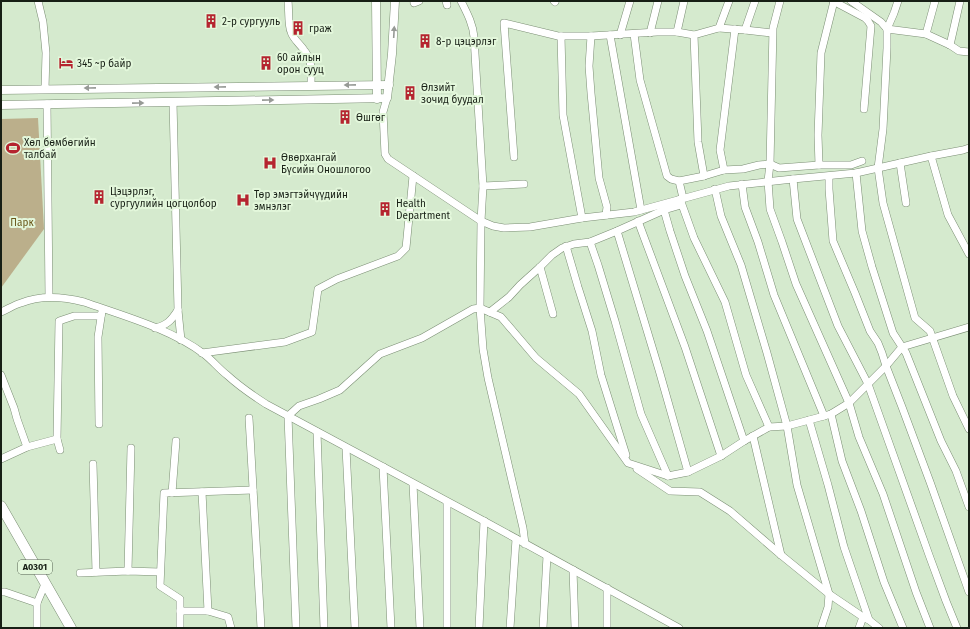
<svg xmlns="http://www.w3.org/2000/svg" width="970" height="629" font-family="'Fira Sans',sans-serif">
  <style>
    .green { fill: #bbaf8b }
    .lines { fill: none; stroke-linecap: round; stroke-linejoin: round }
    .minor-casing { stroke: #7b8e74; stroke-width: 8 }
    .major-casing { stroke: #7b8e74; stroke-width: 9 }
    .highway-casing { stroke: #7b8e74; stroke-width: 11 }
    .minor { stroke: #fff; stroke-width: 7 }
    .major { stroke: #fff; stroke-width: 8 }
    .highway { stroke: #fff; stroke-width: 10 }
    .oneway { fill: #979a96 }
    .labels { text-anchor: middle; stroke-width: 4; stroke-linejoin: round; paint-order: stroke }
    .shield { fill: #e3f7db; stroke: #546050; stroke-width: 1 }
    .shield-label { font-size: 9px; font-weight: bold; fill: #171f15 }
    .poi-label { font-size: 10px; fill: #171f15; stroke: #e3f7db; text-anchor: start }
    .park-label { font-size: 10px; fill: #695618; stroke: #e3f7db }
  </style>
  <rect width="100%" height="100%" fill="#d5eace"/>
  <path class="green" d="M38 118 44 229 1 288V119Z"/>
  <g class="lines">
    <defs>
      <g id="minor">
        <path d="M38 1 43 22 46 53 45 89"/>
        <path d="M288 1C289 9 288 26 291 32 293 39 300 44 304 50 313 61 311 72 311 86"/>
        <path d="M446 1 447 5"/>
        <path d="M461 1C467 13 473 24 474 37L483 186 481 221 480 308 483 349 488 378 523 528 525 544"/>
        <path d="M554 1 555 2"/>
        <path d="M780 1 773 28 770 164 768 181 770 209 782 242 796 284 849 403 859 437 883 494 916 592 930 628"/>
        <path d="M833 1 865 18 868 21 871 26 864 109"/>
        <path d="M851 1 881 22 887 29 926 34 950 45 959 51 969 52"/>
        <path d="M898 1 894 13 887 29V48L883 129 878 168 883 203 915 318 930 331 953 396 969 429"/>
        <path d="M414 3 419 1"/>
        <path d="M719 28 745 30 772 33"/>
        <path d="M745 30 755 1"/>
        <path d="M677 32 684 1"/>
        <path d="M650 33 658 1"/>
        <path d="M634 34 640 80 667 176 671 179 679 181 683 198"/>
        <path d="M926 34 935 1"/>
        <path d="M610 35 641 210"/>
        <path d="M620 35 630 1"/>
        <path d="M561 36 563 115 582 218"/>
        <path d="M591 36 589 66 591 93 599 178 607 207 606 215"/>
        <path d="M950 45 960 1"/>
        <path d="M387 98 383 112 385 154 388 159 481 221 493 226 504 228 530 227 582 218 634 212 729 186 793 179 856 173 931 156 963 150 969 148"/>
        <path d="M173 102 178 310 181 340"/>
        <path d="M47 104 49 297"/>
        <path d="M931 156 948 215 969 254"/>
        <path d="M514 157 504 23 558 36H591L657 32H677L694 35"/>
        <path d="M900 163 906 203"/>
        <path d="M819 165 818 135 821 53 834 1"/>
        <path d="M724 170 720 150 735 29"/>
        <path d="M856 173 862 231 872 267 893 333 906 353 941 441 956 471 969 507"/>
        <path d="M704 176 698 142 694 35 719 28 729 1"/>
        <path d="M829 176V189L833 241 855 293 870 331 878 343 882 353 886 366 902 407 930 482 969 592"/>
        <path d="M793 179 797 219 838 326 868 384 929 555 946 601 957 628"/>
        <path d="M679 181 704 176 724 170 743 169 759 165 770 164 779 168 819 165H851L862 161"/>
        <path d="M742 184 745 207 758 242 774 295 824 416"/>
        <path d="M483 186 524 184"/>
        <path d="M715 189 721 216 741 265 767 353 787 426 797 485 829 594 828 607 821 628"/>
        <path d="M680 199 694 238 725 302 746 375 769 427"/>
        <path d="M664 210 670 231 685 276 707 331 744 441"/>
        <path d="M638 221 685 347 721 456"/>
        <path d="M617 231 659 370 688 472"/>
        <path d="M590 242 598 265 615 321 641 414 668 476"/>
        <path d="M566 246 578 287 592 331 601 375 626 455"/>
        <path d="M540 267 553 314"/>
        <path d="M1 312C8 309 14 305 21 303 41 295 64 297 84 302 124 316 171 329 204 354 212 360 219 369 227 375 239 386 252 395 266 404L484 521 679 628"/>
        <path d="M490 312 509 297 520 285 540 267 552 255 562 248 574 244 590 242 617 231 664 210 681 205"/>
        <path d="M155 328C167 325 171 321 178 310"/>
        <path d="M202 353 285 342 312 332 318 289 337 279 398 256 406 248 413 176"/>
        <path d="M1 375 14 408 17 419 27 447"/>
        <path d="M831 414 842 461 861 511 884 582 903 628"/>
        <path d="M249 418 261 628"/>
        <path d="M809 420 828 485 844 547 869 620"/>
        <path d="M99 424 98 337 102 311"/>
        <path d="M317 432 324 628"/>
        <path d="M753 436 781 555"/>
        <path d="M346 448 355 628"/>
        <path d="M60 450 57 439 59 321 74 316H98L101 315"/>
        <path d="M1 459 27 447 57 439"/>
        <path d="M93 464 96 572"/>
        <path d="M383 467 391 628"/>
        <path d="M637 469 670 491 700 492 730 511 781 555 829 594 863 617 869 620 879 628"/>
        <path d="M413 484 420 628"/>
        <path d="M202 492 208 611"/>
        <path d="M172 493 176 441"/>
        <path d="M573 570 575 628"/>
        <path d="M128 571 131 448"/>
        <path d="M80 573 128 571 160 572"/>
        <path d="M1 592H5L37 603"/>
        <path d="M180 611H208L228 617 231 628"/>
        <path d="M37 628V603L45 584"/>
        <path d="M180 628V599L160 586 164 493 253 490"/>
        <path d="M296 628 288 416 299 406 319 399 340 390 380 354 422 338 473 309 480 308 501 317 536 358 579 394 628 463 668 476 688 472 721 456 744 441 769 427 787 426 824 416 831 414 849 403 886 366 902 347 969 327"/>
        <path d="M447 628V502"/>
        <path d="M479 628 484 521"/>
        <path d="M510 628 516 539"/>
        <path d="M543 628 547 556"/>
        <path d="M607 628V588"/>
        <path d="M859 628 863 617"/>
      </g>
      <g id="major">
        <path d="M376 1 377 99"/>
        <path d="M1 90 389 85"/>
        <path d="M1 105 387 98 392 54 395 1"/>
      </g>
      <path id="highway" d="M1 506 71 628"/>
    </defs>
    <use href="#minor" class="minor-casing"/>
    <use href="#major" class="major-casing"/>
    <use href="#highway" class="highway-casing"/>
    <use href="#minor" class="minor"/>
    <use href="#major" class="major"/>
    <use href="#highway" class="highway"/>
  </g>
  <defs><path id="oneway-solid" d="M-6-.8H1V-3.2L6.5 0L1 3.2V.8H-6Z"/></defs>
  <g class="oneway">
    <use href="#oneway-solid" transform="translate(394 32) rotate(-87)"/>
    <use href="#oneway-solid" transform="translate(350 85) rotate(179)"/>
    <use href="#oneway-solid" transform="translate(220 87) rotate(179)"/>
    <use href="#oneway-solid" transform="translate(90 88) rotate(179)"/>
    <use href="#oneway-solid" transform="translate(268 100) rotate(-1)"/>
    <use href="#oneway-solid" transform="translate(138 103) rotate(-1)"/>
  </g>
  <defs>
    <symbol id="building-bare" viewBox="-9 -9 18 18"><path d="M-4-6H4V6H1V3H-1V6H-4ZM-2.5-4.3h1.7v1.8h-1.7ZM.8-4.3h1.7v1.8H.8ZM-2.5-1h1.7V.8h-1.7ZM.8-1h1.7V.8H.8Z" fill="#b5242f" stroke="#e3f7db" stroke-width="2.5" paint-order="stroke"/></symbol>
    <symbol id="hotel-bare" viewBox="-9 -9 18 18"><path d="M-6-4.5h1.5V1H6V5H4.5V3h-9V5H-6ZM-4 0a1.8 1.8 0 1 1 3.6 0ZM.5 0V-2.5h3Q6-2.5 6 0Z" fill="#b5242f" stroke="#e3f7db" stroke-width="2.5" paint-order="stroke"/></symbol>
    <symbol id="stadium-bare" viewBox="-9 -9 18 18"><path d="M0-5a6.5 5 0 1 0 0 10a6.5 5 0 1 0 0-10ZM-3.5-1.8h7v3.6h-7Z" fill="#b5242f" stroke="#e3f7db" stroke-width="2.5" paint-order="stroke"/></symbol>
    <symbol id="hospital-bare" viewBox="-9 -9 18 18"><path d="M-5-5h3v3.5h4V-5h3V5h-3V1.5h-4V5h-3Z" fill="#b5242f" stroke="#e3f7db" stroke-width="2.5" paint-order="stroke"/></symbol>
  </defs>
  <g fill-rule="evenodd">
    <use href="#building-bare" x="201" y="11" width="20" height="20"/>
    <use href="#building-bare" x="288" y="18" width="20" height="20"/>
    <use href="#building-bare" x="415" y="31" width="20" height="20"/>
    <use href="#hotel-bare" x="56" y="53" width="20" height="20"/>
    <use href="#building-bare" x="256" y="53" width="20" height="20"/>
    <use href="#building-bare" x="400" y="83" width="20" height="20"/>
    <use href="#building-bare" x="335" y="107" width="20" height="20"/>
    <use href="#stadium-bare" x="3" y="138" width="20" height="20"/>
    <use href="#hospital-bare" x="260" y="153" width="20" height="20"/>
    <use href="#building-bare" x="89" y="187" width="20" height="20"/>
    <use href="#hospital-bare" x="233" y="190" width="20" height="20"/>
    <use href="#building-bare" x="375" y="199" width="20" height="20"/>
  </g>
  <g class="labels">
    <rect class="shield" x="18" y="560" width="34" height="14" rx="3"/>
    <g class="shield-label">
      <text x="35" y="570">A0301</text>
    </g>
    <g class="poi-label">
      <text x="222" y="25">2-р сургууль</text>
      <text x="309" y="32">граж</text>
      <text x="436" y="45">8-р цэцэрлэг</text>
      <text x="277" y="61">60 айлын<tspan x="277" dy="12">орон сууц</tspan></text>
      <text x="77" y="67">345 ~р байр</text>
      <text x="421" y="91">Өлзийт<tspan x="421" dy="12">зочид буудал</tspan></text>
      <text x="356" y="121">Өшгөг</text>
      <text x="24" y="146">Хөл бөмбөгийн<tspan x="24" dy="12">талбай</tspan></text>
      <text x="281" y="161">Өвөрхангай<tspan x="281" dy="12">Бүсийн Оношлогоо</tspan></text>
      <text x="110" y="195">Цэцэрлэг,<tspan x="110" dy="12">сургуулийн цогцолбор</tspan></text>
      <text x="254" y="198">Төр эмэгтэйчүүдийн<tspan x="254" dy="12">эмнэлэг</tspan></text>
      <text x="396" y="207">Health<tspan x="396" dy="12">Department</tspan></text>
    </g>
    <g class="park-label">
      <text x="22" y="226">Парк</text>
    </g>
  </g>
  <rect width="970" height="629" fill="none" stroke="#171f15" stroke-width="4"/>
</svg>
